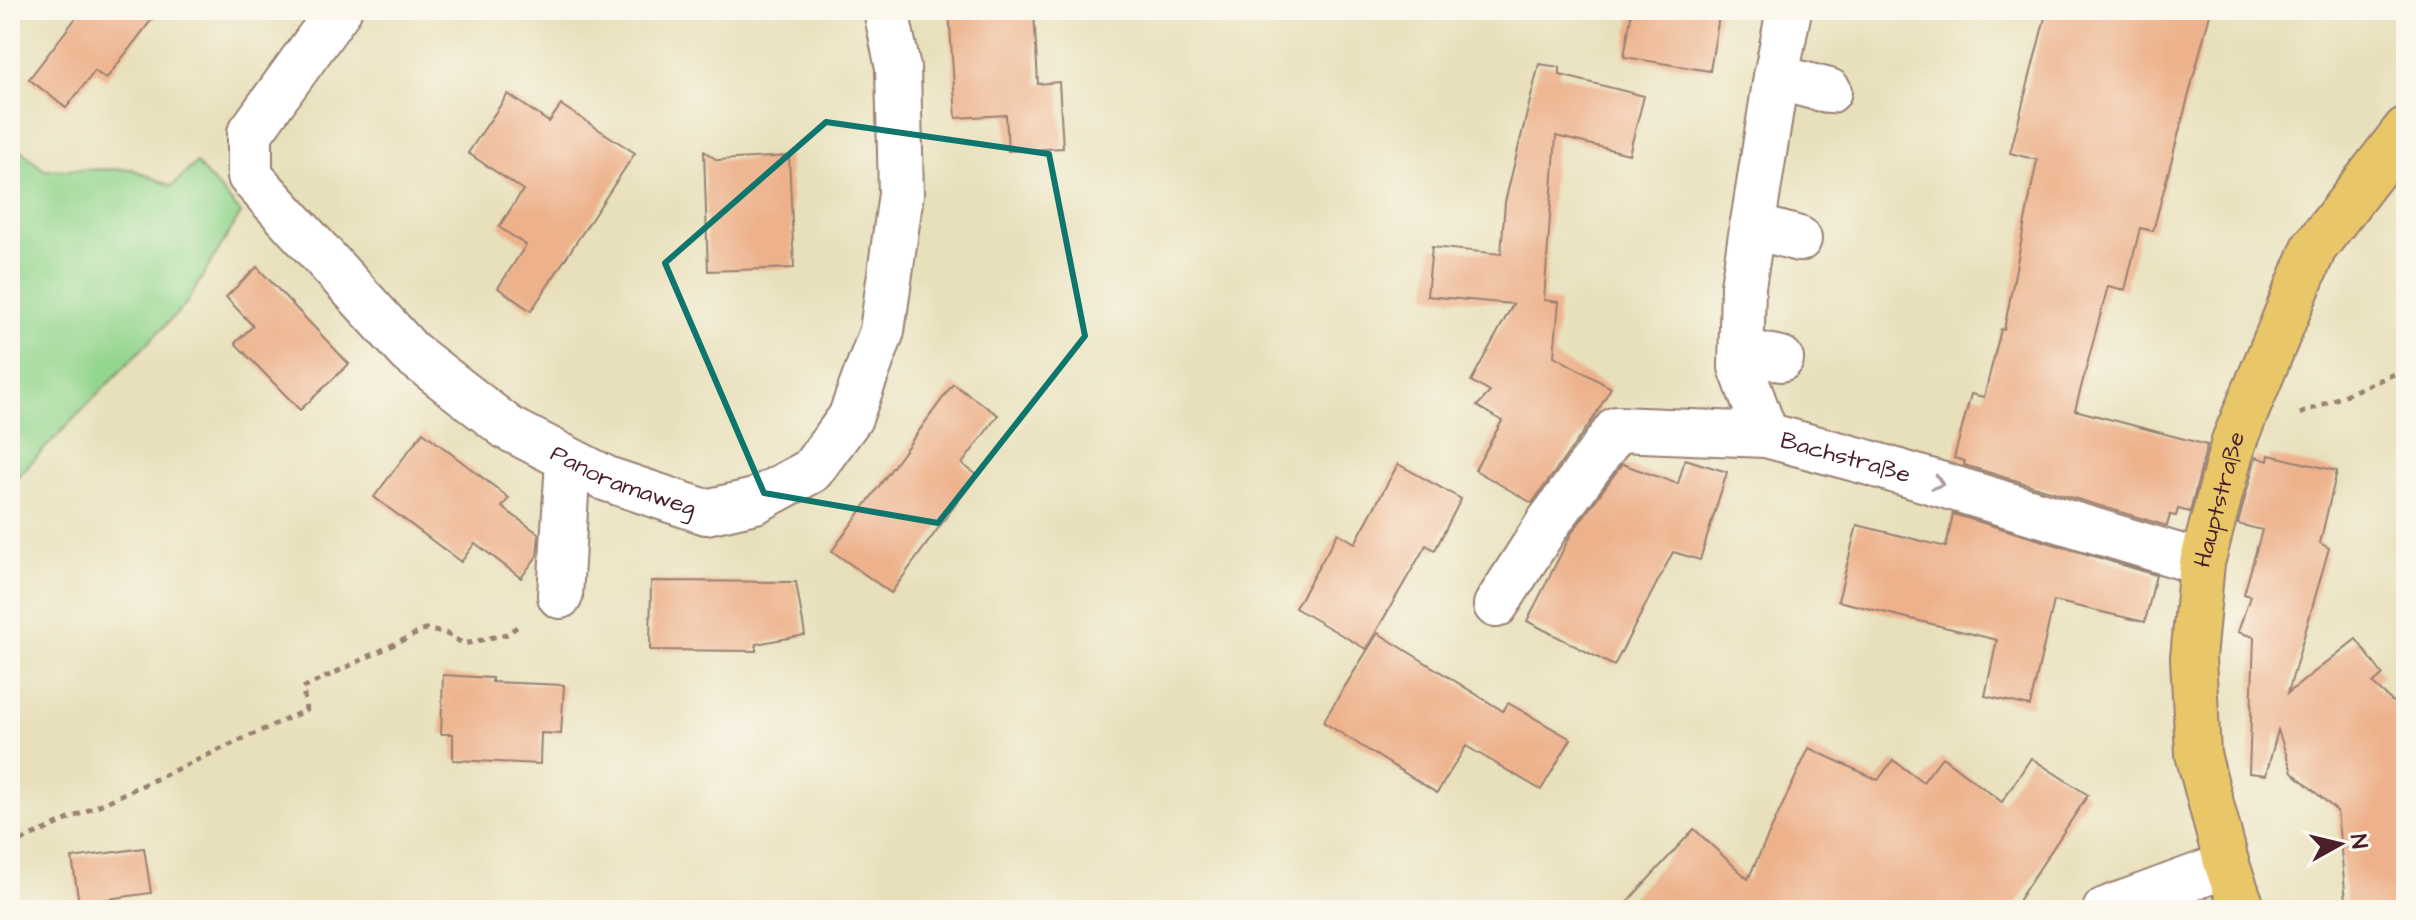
<svg xmlns="http://www.w3.org/2000/svg" width="2416" height="920" font-family="'Architects Daughter',sans-serif">
  <style>
    .green { fill: #94d68e; stroke: #6f7a5c; stroke-width: 2 }
    .building { fill: #edb28c }
    .lines { fill: none; stroke-linecap: round; stroke-linejoin: round }
    .minor-casing { stroke: #998073; stroke-width: 48 }
    .major-casing { stroke: #998073; stroke-width: 48 }
    .path { stroke: #998073; stroke-width: 5; stroke-dasharray: 6 6; stroke-linecap: butt }
    .minor { stroke: #fff; stroke-width: 44 }
    .major { stroke: #e9c769; stroke-width: 44 }
    .oneway { stroke: #ae9aa0 }
    .marked { fill: none; stroke: #0f766e; stroke-width: 6; stroke-linejoin: round }
    .labels { text-anchor: middle; stroke-width: 8; stroke-linejoin: round; paint-order: stroke }
    .street-label { font-size: 24px; fill: #4a1f2b; stroke: #fbf7ec }
  </style>
  <rect width="100%" height="100%" fill="#fbf7ec"/>
  <filter id="ink" filterUnits="userSpaceOnUse"><feTurbulence type="fractalNoise" baseFrequency=".0125" numOctaves="2"/><feDisplacementMap in="SourceGraphic" scale="16" xChannelSelector="R" yChannelSelector="G"/><feConvolveMatrix kernelMatrix="1 2 1 2 8 2 1 2 1" color-interpolation-filters="sRGB"/></filter>
  <filter id="wash" filterUnits="userSpaceOnUse"><feTurbulence type="fractalNoise" baseFrequency=".006" numOctaves="4" result="noise"/><feDisplacementMap in="SourceGraphic" scale="32" xChannelSelector="R" yChannelSelector="G"/><feGaussianBlur stdDeviation="1.8" result="paint"/><feColorMatrix in="noise" values="0 0 0 0 0 0 0 0 0 0 0 0 0 0 0 0 0 1.4 0 .05"/><feComposite in="paint" operator="in"/></filter>
  <g filter="url(#wash)">
    <rect width="100%" height="100%" fill="#e8e0bb"/>
    <path class="green" d="M10 141 44 170 132 169 172 186 196 163 241 213 186 304 10 484Z"/>
    <g id="blocks">
      <g class="building">
        <path d="M82 10H159L106 79 95 71 66 108 29 79Z"/>
        <path d="M949 10H1034L1038 84 1059 82 1063 148 1008 151 1006 115 956 118Z"/>
        <path d="M1632 10H1720L1710 71 1624 57Z"/>
        <path d="M2047 10H2211L2153 231 2140 228 2125 290 2108 286 2075 410 2207 445 2190 512 2178 509 2176 516 2170 515 2167 526 1964 465 1965 461 1954 458 1971 394 1984 397 2001 329 2004 330 2037 160 2010 153Z"/>
        <path d="M1539 64 1560 67V75L1644 96 1629 154 1556 136 1544 300 1559 302 1554 356 1611 388 1593 419 1532 503 1475 470 1502 421 1477 406 1490 392 1471 381 1513 304 1427 296 1432 247 1501 254 1505 202Z"/>
        <path d="M508 94 549 122 561 105 635 153 531 311 498 288 526 245 499 227 523 190 468 153Z"/>
        <path d="M704 151 717 160 789 156 794 268 708 271Z"/>
        <path d="M257 267 349 364 300 410 235 343 253 326 226 297Z"/>
        <path d="M953 384 998 415 962 464 977 475 891 593 832 551Z"/>
        <path d="M423 432 509 498 502 507 539 534 537 556 521 578 475 543 461 562 374 497Z"/>
        <path d="M2269 455 2337 471 2320 543 2329 548 2288 693 2356 639 2383 675 2373 684 2406 714V910H2347L2337 811 2292 772 2278 730 2266 775 2249 773 2254 637 2238 632 2250 596 2244 594 2262 530 2238 524 2256 457 2268 461Z"/>
        <path d="M1685 459 1727 472 1700 560 1673 552 1614 666 1527 621 1571 534 1622 464 1678 484Z"/>
        <path d="M1398 464 1461 499 1435 550 1426 545 1366 649 1295 608 1338 533 1355 543Z"/>
        <path d="M1953 514 2156 575 2145 622 2054 601 2030 706 1985 696 1997 640 1838 601 1857 525 1946 547Z"/>
        <path d="M651 581 796 582 805 635 756 644V651L650 650Z"/>
        <path d="M1378 633 1503 711 1508 703 1571 739 1541 790 1466 746 1437 793 1323 722Z"/>
        <path d="M443 675 492 678V682L564 685 561 734 541 733 540 764 453 760V734H441Z"/>
        <path d="M1809 748 1878 780 1893 760 1923 782 1942 757 2002 802 2031 758 2088 795 2012 910H1620L1694 829 1748 879Z"/>
        <path d="M144 848 151 893 79 903 72 858Z"/>
      </g>
    </g>
  </g>
  <g filter="url(#ink)">
    <use href="#blocks" fill-opacity="0" stroke="#998073" stroke-width="2"/>
    <g class="lines">
      <defs>
        <g id="minor">
          <path id="s1" d="M339 10 250 133V176L410 352 508 428 607 479 706 512 755 501 811 471 850 418 882 331 901 194 898 68 886 10"/>
          <path id="s2" d="M1789 10 1776 77 1743 286 1741 367 1766 435 1863 461 2202 563"/>
          <path d="M1776 77 1829 91"/>
          <path d="M1752 226 1799 239"/>
          <path d="M1742 351 1781 359"/>
          <path d="M560 596 568 460"/>
          <path d="M1496 605 1549 522 1617 429 1766 435"/>
          <path d="M2105 910 2227 865"/>
        </g>
        <g id="major">
          <path id="s3" d="M2243 910 2227 865 2198 754 2193 658 2202 563 2234 441 2314 248 2406 129"/>
        </g>
      </defs>
      <use href="#minor" class="minor-casing"/>
      <use href="#major" class="major-casing"/>
      <g class="path">
        <path d="M2300 414 2406 369"/>
        <path d="M10 846 306 710 303 688 426 629 447 634 464 644 507 634 521 624"/>
      </g>
      <use href="#minor" class="minor"/>
      <use href="#major" class="major"/>
    </g>
    <defs><path id="oneway-chevron" d="M-2-3.5L2.5 0L-2 3.5" fill="none" stroke-width="1.6" stroke-linecap="round" stroke-linejoin="round" transform="scale(2)"/></defs>
    <use class="oneway" href="#oneway-chevron" transform="translate(1938 483) rotate(17)"/>
  </g>
  <path class="marked" d="M826 122 1049 154 1085 336 938 523 764 493 665 263Z"/>
  <g class="labels">
    <g class="street-label">
      <text dy="8" stroke="none"><textPath href="#s2" startOffset="516">Bachstraße</textPath></text>
      <text dy="8" stroke="none"><textPath href="#s1" startOffset="684">Panoramaweg</textPath></text>
      <text dy="8" stroke="none"><textPath href="#s3" startOffset="420">Hauptstraße</textPath></text>
    </g>
  </g>
  <rect width="2416" height="920" fill="none" stroke="#fbf7ec" stroke-width="40"/>
  <g transform="translate(2340 844) rotate(82)" stroke="#fbf7ec" stroke-width="6" paint-order="stroke">
  <path d="M0-6L14 30L0 20L-14 30Z" fill="#4a1f2b"/>
  <text y="-12" font-size="22" font-weight="bold" text-anchor="middle" fill="#4a1f2b">N</text>
  </g>
</svg>
